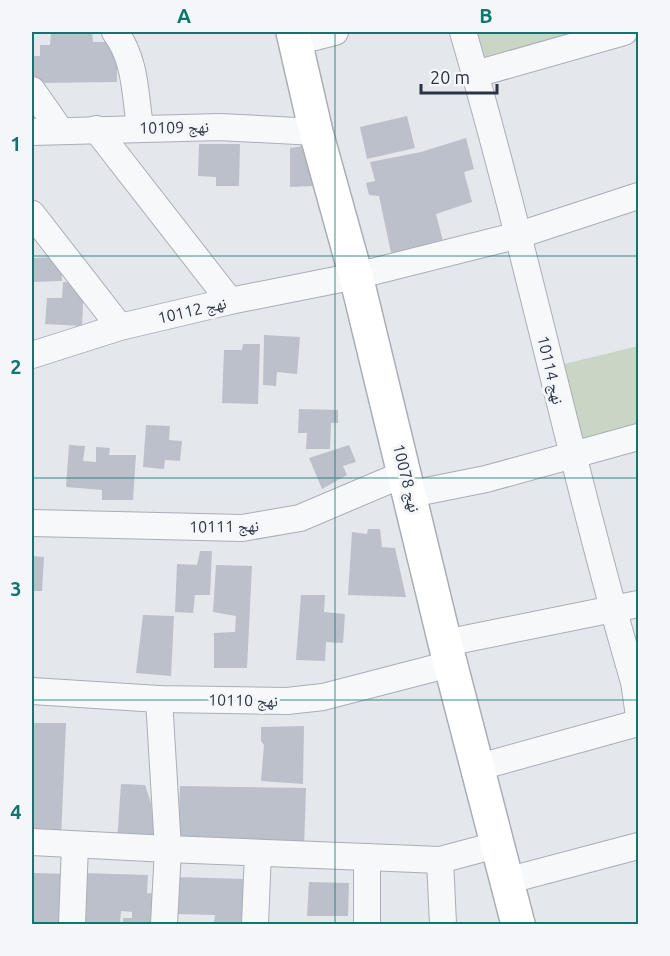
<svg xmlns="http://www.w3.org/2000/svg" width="670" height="956" font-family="Ubuntu,'Noto Naskh Arabic',sans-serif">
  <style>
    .green { fill: #c9d6c5 }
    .building { fill: #bbc0ca }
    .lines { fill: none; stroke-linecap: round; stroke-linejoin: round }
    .street-casing { stroke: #a9aeb7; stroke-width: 28 }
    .secondary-casing { stroke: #a9aeb7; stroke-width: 36 }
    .street { stroke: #f7f8fa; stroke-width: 26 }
    .secondary { stroke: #fff; stroke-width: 33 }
    .grid { fill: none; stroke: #0f766e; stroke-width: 1.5; stroke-opacity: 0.55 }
    .labels { text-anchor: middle; stroke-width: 6; stroke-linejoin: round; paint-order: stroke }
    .street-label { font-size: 16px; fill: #2b3445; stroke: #f4f6f9 }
    .neatline { fill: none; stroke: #0f766e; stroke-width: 2 }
    .grid-label { font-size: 20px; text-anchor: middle; font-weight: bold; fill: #0f766e }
  </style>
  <rect width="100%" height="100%" fill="#e4e7ec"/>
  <g class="green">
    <path d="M458 32H638V41L472 85Z"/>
    <path d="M638 346V450L567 467 544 369Z"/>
  </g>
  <g class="building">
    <path d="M51 32H92L93 42H117V82L34 83V56H40V45H50Z"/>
    <path d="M407 116 415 148 367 159 360 127Z"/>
    <path d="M466 138 474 169 464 172 472 202 436 214 445 249 393 262 379 196 369 195 366 183 375 181 370 162 421 152Z"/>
    <path d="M199 144H240L239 186H216V177L198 176Z"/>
    <path d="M303 146 313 186 290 187V148Z"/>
    <path d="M61 257 62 281 32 282V258Z"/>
    <path d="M63 282 84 283 82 326 45 324 47 298H62Z"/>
    <path d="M264 335 300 337 297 374 277 372 276 386 263 385Z"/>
    <path d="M243 344H260L258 404 222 403 224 350H242Z"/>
    <path d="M299 409 338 410V423H331L330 449H306L307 433H298Z"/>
    <path d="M146 425 170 426 169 440 182 441 180 461 165 460 164 469 143 467Z"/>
    <path d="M69 445 85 446 83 461 96 462V447L110 448 109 455H136L133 500H102V490L66 487Z"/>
    <path d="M349 445 356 462 343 466 347 475 322 489 309 458Z"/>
    <path d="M368 529H380L382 547 395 548 406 597 348 595 352 532 367 534Z"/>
    <path d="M200 551H212L210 595H195L193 613 175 612 177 564 197 565Z"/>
    <path d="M32 556 44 557 42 591H32Z"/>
    <path d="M216 565 252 566 247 668H214V633L235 632 236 616 213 612Z"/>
    <path d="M301 595H325L324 612 345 614 343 643 326 642 325 661 296 660Z"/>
    <path d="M143 615 174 616 171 676 136 673Z"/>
    <path d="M32 723H66L61 839 32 836Z"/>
    <path d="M304 726 303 784 261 781 264 745 261 741V727Z"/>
    <path d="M121 784 145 785 151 803 155 842H117Z"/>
    <path d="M180 786 306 788 304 848 169 842 170 814 179 813Z"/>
    <path d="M34 873 71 874 69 924H32Z"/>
    <path d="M83 873 148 875 147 893 163 894 162 924H123V918H132V912L121 911 120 924H84L85 908H81Z"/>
    <path d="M173 877 246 879 245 924H214L215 915 174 914Z"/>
    <path d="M309 882 349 883 348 916H307Z"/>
  </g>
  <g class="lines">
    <defs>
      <g id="street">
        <path d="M115 32C136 60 135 94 140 127"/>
        <path d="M463 32C526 247 571 466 634 682L638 709"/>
        <path d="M296 42 335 32"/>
        <path d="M476 74 624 32"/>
        <path d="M32 90 60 130"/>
        <path d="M96 129 230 301"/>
        <path d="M32 132 220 127 316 132"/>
        <path d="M32 214 120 327"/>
        <path d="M32 355 120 327 230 301 356 276 519 235 638 196"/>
        <path d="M411 494 486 479 638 437"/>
        <path d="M32 523 242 528 300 518 406 473"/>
        <path d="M445 643 638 604"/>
        <path d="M32 691 159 699 287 701 323 697 450 664"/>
        <path d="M159 699 168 849 440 860 496 845"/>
        <path d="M479 767 638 723"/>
        <path d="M32 842 168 849 164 924"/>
        <path d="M367 857V924"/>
        <path d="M440 860 443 924"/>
        <path d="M506 881 638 846"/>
        <path d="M72 924 75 845"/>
        <path d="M255 924 258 853"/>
      </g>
      <path id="secondary" d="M293 32 316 132 356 276 445 643 518 924"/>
    </defs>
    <use href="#street" class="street-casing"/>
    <use href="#secondary" class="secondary-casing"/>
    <use href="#street" class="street"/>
    <use href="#secondary" class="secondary"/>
  </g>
  <path class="grid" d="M335 32V924M32 256H638M32 478H638M32 700H638"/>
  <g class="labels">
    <g class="street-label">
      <text transform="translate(174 127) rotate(-1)" y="6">نهج 10109</text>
      <text transform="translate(192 310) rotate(-13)" y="6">نهج 10112</text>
      <text transform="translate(551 370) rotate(77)" y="6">نهج 10114</text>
      <text transform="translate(407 478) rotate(76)" y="6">نهج 10078</text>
      <text transform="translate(224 526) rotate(-1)" y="6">نهج 10111</text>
      <text transform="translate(243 700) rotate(1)" y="6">نهج 10110</text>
    </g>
  </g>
  <rect width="670" height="956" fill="none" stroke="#f4f6f9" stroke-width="66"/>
  <path d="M421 84v9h76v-9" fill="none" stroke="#2b3445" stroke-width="3"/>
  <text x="430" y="84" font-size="18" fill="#2b3445" stroke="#f4f6f9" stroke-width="4.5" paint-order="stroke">20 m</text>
  <rect x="33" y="33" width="604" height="890" class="neatline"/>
  <g class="grid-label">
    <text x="184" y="23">A</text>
    <text x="486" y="23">B</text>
    <text x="16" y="151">1</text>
    <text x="16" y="374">2</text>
    <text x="16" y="596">3</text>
    <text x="16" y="819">4</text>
  </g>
</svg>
